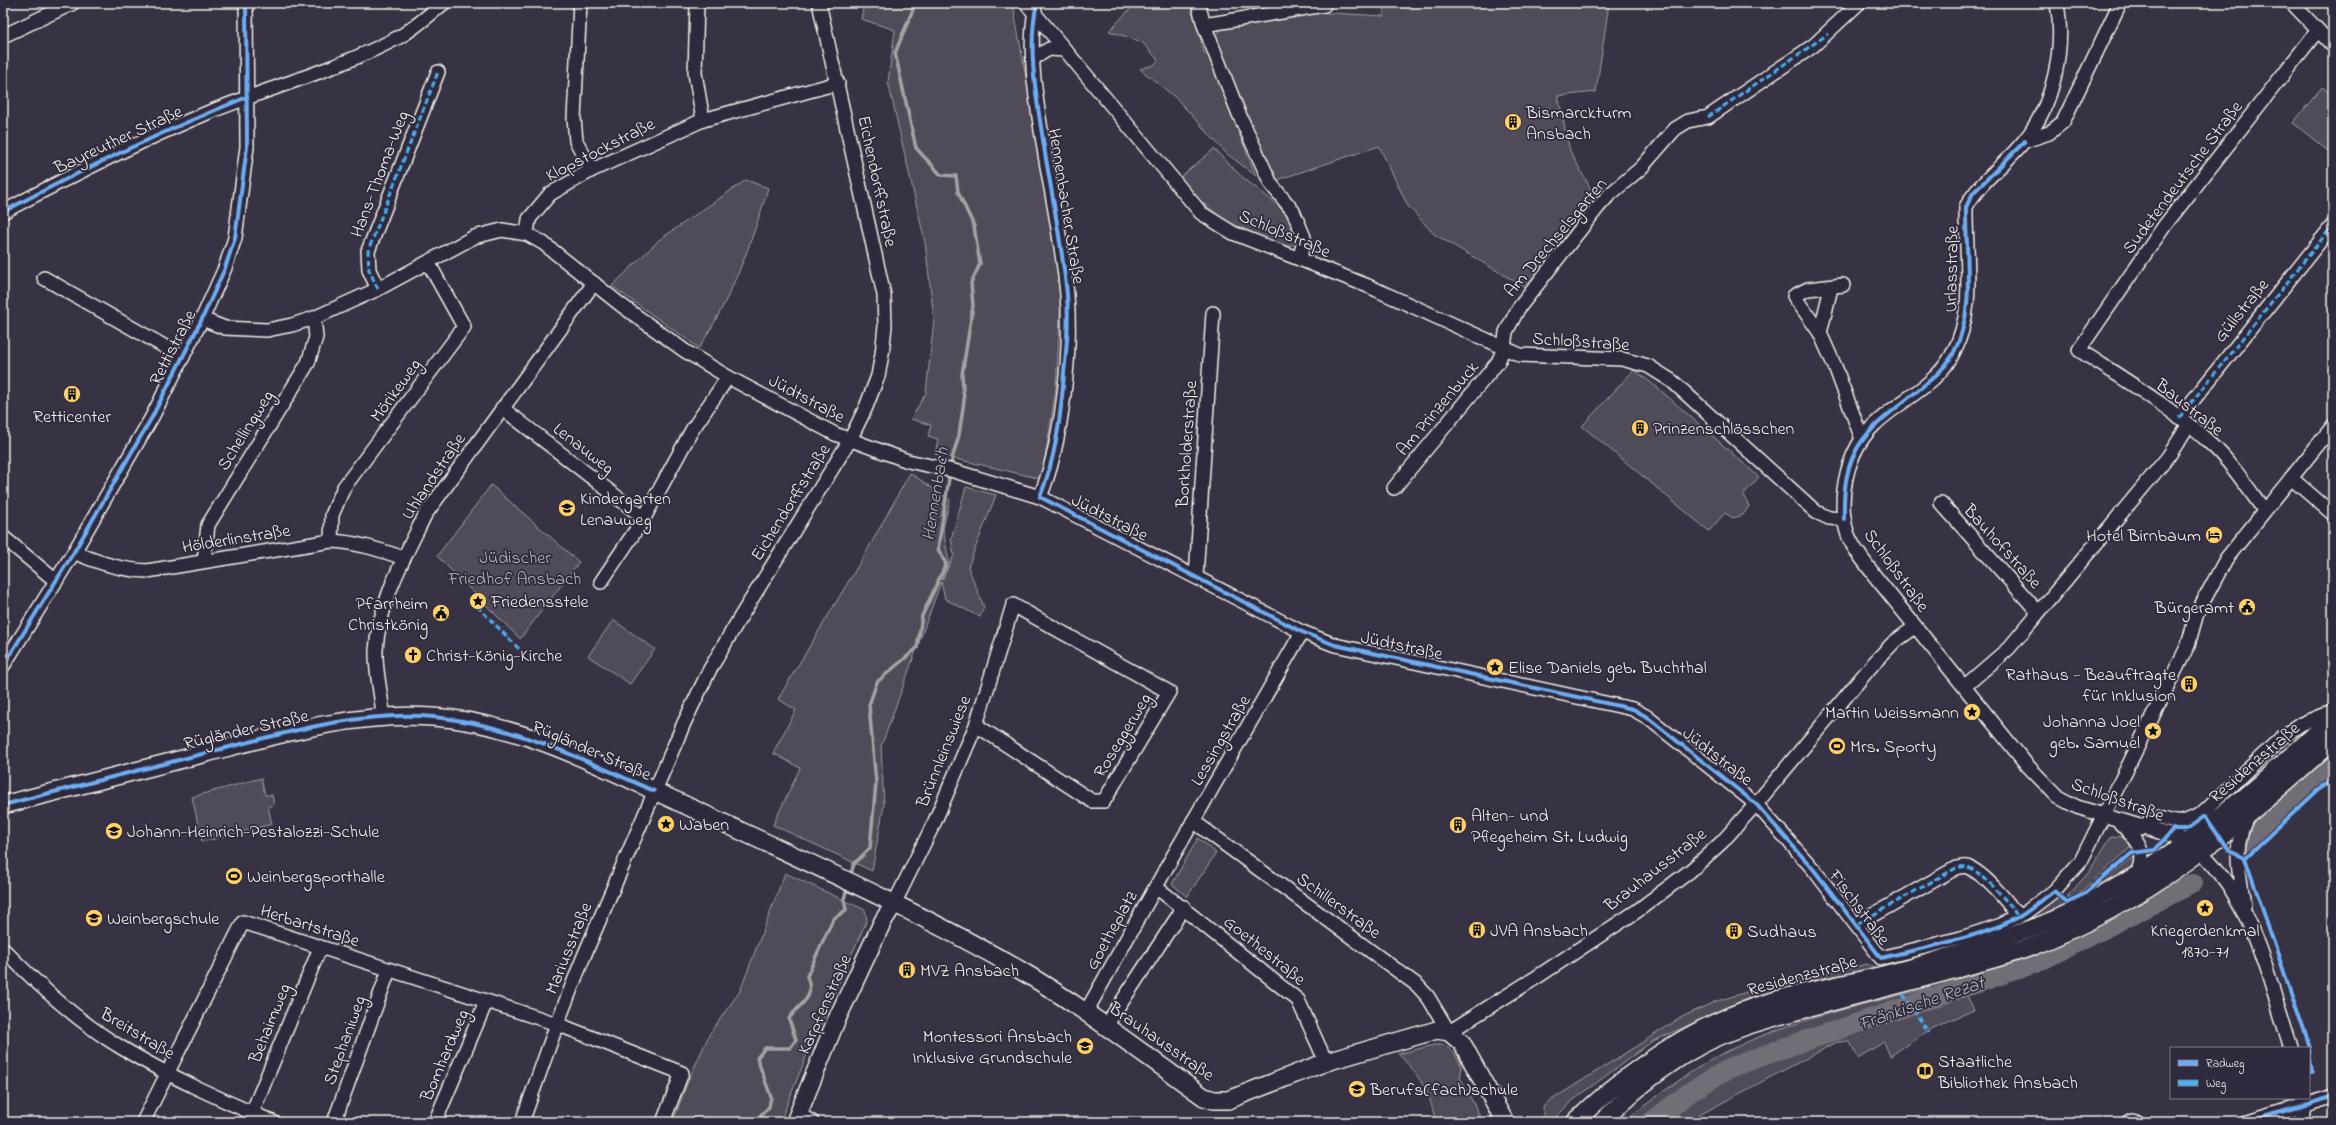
<svg xmlns="http://www.w3.org/2000/svg" width="2336" height="1125" font-family="'Indie Flower',sans-serif">
  <style>
    .green { fill: #504b59; stroke: #a29ea0 }
    .lines { fill: none; stroke-linecap: round; stroke-linejoin: round }
    .stream { stroke: #a6a2a4; stroke-width: 3.5 }
    .river { stroke: #726e77; stroke-width: 20 }
    .minor-casing { stroke: #f4f1e8; stroke-width: 16 }
    .major-casing { stroke: #f4f1e8; stroke-width: 20 }
    .minor { stroke: #2f2a3d; stroke-width: 13 }
    .major { stroke: #2f2a3d; stroke-width: 17 }
    .quiet { stroke: #49aef6; stroke-width: 3; stroke-dasharray: 6 3; stroke-linecap: butt }
    .cycleway-casing { stroke: #2f2a3d; stroke-width: 6 }
    .cycleway { stroke: #6dadf4; stroke-width: 4 }
    .labels { text-anchor: middle; stroke-width: 3.5; stroke-linejoin: round; paint-order: stroke }
    .poi-label { font-size: 18px; fill: #f4f1e8; stroke: #2f2a3d; text-anchor: start }
    .street-label { font-size: 18px; fill: #f4f1e8; stroke: #2f2a3d }
    .park-label { font-size: 18px; fill: #bbb7b6; stroke: #2f2a3d }
    .water-label { font-size: 19px; font-style: italic; fill: #bab6b5; stroke: #2f2a3d }
  </style>
  <rect width="100%" height="100%" fill="#373244"/>
  <filter id="ink" filterUnits="userSpaceOnUse"><feTurbulence type="fractalNoise" baseFrequency=".025" numOctaves="2"/><feDisplacementMap in="SourceGraphic" scale="8" xChannelSelector="R" yChannelSelector="G"/><feConvolveMatrix kernelMatrix="1 2 1 2 8 2 1 2 1" color-interpolation-filters="sRGB"/></filter>
  <g filter="url(#ink)">
    <g class="green">
      <path d="M864 3 1013 4 1062 282 1056 388 1042 479 935 454 938 439 928 436 931 425 911 419 926 393 934 319 925 242 888 82 895 30 861 19Z"/>
      <path d="M1131 3H1190L1205 55H1208L1256 176 1226 153 1176 98 1140 69 1154 65 1158 60 1142 42 1109 31 1130 9Z"/>
      <path d="M1384 3H1609L1596 92 1558 96 1570 151 1597 200 1528 289 1434 234 1408 206 1379 146 1274 181 1215 36 1222 28 1313 12 1384 16Z"/>
      <path d="M2322 87 2333 95V155L2293 123Z"/>
      <path d="M1214 149C1223 157 1231 166 1240 175 1258 191 1294 212 1298 237L1293 244 1285 248 1224 220 1196 197 1179 178Z"/>
      <path d="M746 180 768 188C752 243 730 301 699 348L612 286 659 240Z"/>
      <path d="M1634 370 1658 388 1759 477 1743 495 1749 506 1743 515 1733 518 1725 513 1709 531 1582 426Z"/>
      <path d="M910 473 950 500 943 529 949 562 942 580 954 555 951 539 966 487 996 495 968 567 984 607 980 617 945 599 941 582 881 747 884 805 872 871 773 825 800 768 773 753 796 710 778 699 868 549Z"/>
      <path d="M491 485 579 562 520 639 437 556Z"/>
      <path d="M613 620 655 649 630 684 588 656Z"/>
      <path d="M261 778 265 795H272L274 804 268 807 272 824 202 842 192 797Z"/>
      <path d="M2111 836 2122 837 2131 845 2129 849 2081 892 2074 897H2067L2089 872Z"/>
      <path d="M1198 838 1216 853 1187 897 1172 884Z"/>
      <path d="M2134 857 2138 859 2135 867 2089 896 1997 936 1889 967 1888 962 1973 942 1997 933 2013 926 2055 898 2068 904 2086 894Z"/>
      <path d="M785 873 865 910 867 920 806 1057 780 1122H673L688 1081 710 1033 740 991Z"/>
      <path d="M1867 964 1878 969 1816 979 1749 998 1651 1042 1571 1102 1551 1122H1547L1543 1118V1107L1553 1099 1682 1017 1714 1002 1763 987Z"/>
      <path d="M1960 981 1974 1010 1932 1028 1890 1056 1884 1042 1858 1058 1850 1042H1837L1686 1122H1622C1660 1095 1694 1066 1736 1047 1804 1015 1887 999 1960 981Z"/>
      <path d="M1434 1045H1445L1455 1054 1462 1067 1460 1077 1483 1122H1435C1432 1095 1418 1073 1398 1054Z"/>
    </g>
    <g class="lines">
      <g class="stream">
        <path d="M850 877 854 864 870 848 876 783 869 705 877 682 917 648 922 616 946 564 938 549 952 459 959 435 964 401 962 375 973 306 971 283 980 264 974 226 958 192 956 176 941 175 916 148 895 53 914 7 913 3"/>
        <path d="M754 1122 769 1107 771 1097 757 1058 765 1048H790L796 1040 789 1019C800 1001 816 1001 807 976L833 919 846 910 844 899 848 885"/>
      </g>
      <g class="river">
        <path d="M2247 843 2333 762"/>
        <path d="M1651 1122 1693 1090 1730 1068 1775 1051 2036 963 2193 883"/>
      </g>
      <defs>
        <g id="minor">
          <path d="M580 3 574 118 576 141 592 170"/>
          <path d="M697 3 695 73 703 120"/>
          <path d="M1026 3 1201 213 1233 233 1368 286 1520 355 1622 359 1648 366 1672 381 1816 512 1829 518 1844 519"/>
          <path d="M1198 3 1204 25 1239 114 1271 184 1293 211 1304 237 1300 259"/>
          <path d="M2057 3C2065 48 2054 105 2024 141 2006 164 1980 181 1966 207 1965 256 1977 310 1952 355 1935 387 1898 401 1874 425 1847 451 1837 497 1847 532 1852 548 1865 562 1874 575L2027 765 2058 797 2077 807 2189 841C2251 891 2267 975 2291 1048"/>
          <path d="M2292 3 2333 46"/>
          <path d="M1035 11C1027 56 1038 110 1045 155 1053 201 1063 248 1067 295 1072 352 1062 444 1040 497"/>
          <path d="M1204 25 1324 5V3"/>
          <path d="M3 36 73 3"/>
          <path d="M1034 58 1049 49 1065 50"/>
          <path d="M2025 141 2049 133 2063 122 2120 3"/>
          <path d="M3 212C70 176 137 142 207 113 271 87 340 69 401 36 416 27 430 14 444 3"/>
          <path d="M527 234 529 219 550 194 592 170 703 120 838 83"/>
          <path d="M44 278 183 357"/>
          <path d="M1843 285 1808 289 1794 296 1820 333 1836 369 1862 439"/>
          <path d="M378 289 369 270 368 251 438 72"/>
          <path d="M202 319 225 328 267 330 292 325 314 318 378 289 474 237 502 230 527 234 543 243 621 305 685 351 728 377 835 434 908 461 954 471 1040 497 1302 632 1335 645 1633 709 1647 717 1756 804 1814 870 1881 958 1961 938 2001 925 2025 913 2054 891 2081 861 2188 645 2197 613 2226 559 2333 426"/>
          <path d="M1820 333 1831 288"/>
          <path d="M502 408 644 518"/>
          <path d="M2179 418 2333 225"/>
          <path d="M2291 478 2333 514"/>
          <path d="M1394 488 1498 362 1504 348 1506 332 1518 309 1598 207 1608 196 1641 168 1675 129 1688 121 1708 117 1813 46 1859 3"/>
          <path d="M1941 503 2038 612"/>
          <path d="M2264 510C2247 487 2231 462 2210 443 2171 407 2123 379 2079 350L2165 225 2318 30"/>
          <path d="M3 537 56 581"/>
          <path d="M331 541 332 515 344 487 464 327 429 264"/>
          <path d="M74 552C98 563 120 570 147 571L331 541C356 542 380 550 404 558"/>
          <path d="M204 561 208 525 308 363 316 337 314 318"/>
          <path d="M1196 577 1213 313"/>
          <path d="M601 582 644 518 692 430 728 377"/>
          <path d="M3 666 74 552 152 417 202 319 225 268 235 238 247 147 246 3"/>
          <path d="M1965 686 2009 648 2168 457 2188 426"/>
          <path d="M383 717C382 695 375 672 376 650 379 602 404 558 425 515L594 283"/>
          <path d="M1193 821 1417 985 1428 997 1449 1032 1537 977 1637 911 1690 871 1722 842 1756 804 1873 664 1893 643 1915 627"/>
          <path d="M2120 823C2137 840 2151 854 2135 878"/>
          <path d="M2140 828 2157 817C2178 824 2182 825 2202 813L2281 738 2301 724 2333 711"/>
          <path d="M1156 887 1298 1000 1326 1062"/>
          <path d="M894 904 935 821 976 725 1013 605 1169 692 1104 801H1092L976 725"/>
          <path d="M2244 904C2239 871 2232 848 2247 817"/>
          <path d="M1857 924 1956 868C1960 867 1965 866 1968 867 1985 874 2009 903 2018 917"/>
          <path d="M3 949C38 985 78 1022 122 1048 170 1077 222 1100 273 1122"/>
          <path d="M1086 1012 1168 865 1302 632"/>
          <path d="M1106 1026 1184 907"/>
          <path d="M252 1113 320 948"/>
          <path d="M798 1114 812 1122"/>
          <path d="M143 1122 243 922 557 1024 682 1073 663 1122"/>
          <path d="M334 1122 389 970"/>
          <path d="M435 1122 486 1002"/>
          <path d="M522 1122 557 1024 584 956 684 723 709 671 738 621 850 440 866 407 878 376 882 354 885 326 884 295 819 3"/>
          <path d="M2127 1122 2131 1120 2138 1122"/>
          <path d="M2247 1122 2333 1096"/>
          <path d="M2300 1122 2302 1098"/>
        </g>
        <g id="major">
          <path d="M3 805C71 787 139 770 206 753 280 734 356 712 432 717 521 722 606 769 685 805 798 858 912 908 1020 970 1085 1008 1143 1054 1204 1097L1214 1100H1228L1326 1062 1437 1030 1449 1032 1462 1043 1505 1122"/>
          <path d="M795 1122 836 1021 883 921 894 904"/>
          <path d="M1575 1122C1620 1078 1672 1041 1730 1016 1780 995 1835 987 1887 974 1945 960 2002 941 2058 918 2072 912 2086 904 2100 896 2188 850 2260 785 2333 718"/>
          <path d="M1602 1122C1627 1096 1656 1072 1687 1053 1724 1030 1767 1019 1809 1008 1859 994 1910 982 1960 968 1982 962 2006 956 2028 948 2147 903 2240 825 2333 740"/>
        </g>
      </defs>
      <use href="#minor" class="minor-casing"/>
      <use href="#major" class="major-casing"/>
      <use href="#minor" class="minor"/>
      <use href="#major" class="major"/>
      <g class="quiet">
        <path d="M1708 117 1828 34"/>
        <path d="M378 289 369 270 368 251 438 72"/>
        <path d="M2179 418 2333 225"/>
        <path d="M477 606 524 654"/>
        <path d="M1857 924 1956 868C1960 867 1965 866 1968 867 1985 874 2009 903 2018 917L2015 919"/>
        <path d="M1903 994 1929 1033"/>
      </g>
      <defs>
        <g id="cycleway">
          <path d="M1037 3C1026 51 1038 105 1045 153 1053 200 1062 247 1067 294 1069 320 1067 346 1064 373 1061 415 1056 457 1040 497L1302 632 1335 645 1633 709 1647 717 1756 804 1814 870 1881 958C1926 947 1975 939 2017 918 2030 911 2042 900 2054 891L2067 902 2084 894 2132 853 2155 850 2173 829H2187L2205 816 2229 851 2245 858"/>
          <path d="M3 212C83 169 163 131 247 97"/>
          <path d="M1844 519C1842 448 1864 433 1916 392 1929 381 1943 371 1952 356 1977 312 1965 255 1966 207L1973 193 2025 141"/>
          <path d="M3 666 74 552 152 417 202 319 225 268 235 238 247 147 246 3"/>
          <path d="M3 805C72 787 141 770 210 752 282 734 359 710 434 717 512 724 584 760 654 791"/>
          <path d="M2245 858 2310 1048 2313 1071 2309 1073"/>
          <path d="M2245 858 2318 790 2333 780"/>
          <path d="M2247 1122 2333 1096"/>
        </g>
      </defs>
      <use href="#cycleway" class="cycleway-casing"/>
      <use href="#cycleway" class="cycleway"/>
    </g>
  </g>
  <defs>
    <symbol id="building-disc" viewBox="-11 -11 22 22"><circle r="9.5" fill="#ffd166" stroke="#2f2a3d"/><path d="M-4-6H4V6H1V3H-1V6H-4ZM-2.5-4.3h1.7v1.8h-1.7ZM.8-4.3h1.7v1.8H.8ZM-2.5-1h1.7V.8h-1.7ZM.8-1h1.7V.8H.8Z" fill="#111"/></symbol>
    <symbol id="school-disc" viewBox="-11 -11 22 22"><circle r="9.5" fill="#ffd166" stroke="#2f2a3d"/><path d="M0-5L7-2L0 1L-7-2ZM-4 1L0 2.5L4 1V4Q0 6-4 4Z" fill="#111"/></symbol>
    <symbol id="hotel-disc" viewBox="-11 -11 22 22"><circle r="9.5" fill="#ffd166" stroke="#2f2a3d"/><path d="M-6-4.5h1.5V1H6V5H4.5V3h-9V5H-6ZM-4 0a1.8 1.8 0 1 1 3.6 0ZM.5 0V-2.5h3Q6-2.5 6 0Z" fill="#111"/></symbol>
    <symbol id="sight-disc" viewBox="-11 -11 22 22"><circle r="9.5" fill="#ffd166" stroke="#2f2a3d"/><path d="M0-6L1.8-2.2L6-1.7L2.9 1.2L3.7 5.4L0 3.3L-3.7 5.4L-2.9 1.2L-6-1.7L-1.8-2.2Z" fill="#111"/></symbol>
    <symbol id="civic-disc" viewBox="-11 -11 22 22"><circle r="9.5" fill="#ffd166" stroke="#2f2a3d"/><path d="M-.6-6.5H3V-4.5H.6V-3L4-1V1h2V6H-6V1h2V-1L-.6-3ZM-1.2 2.5V6h2.4V2.5Z" fill="#111"/></symbol>
    <symbol id="church-disc" viewBox="-11 -11 22 22"><circle r="9.5" fill="#ffd166" stroke="#2f2a3d"/><path d="M-1.2-6h2.4v3.5h3.3v2.4h-3.3V6h-2.4V-.1h-3.3v-2.4h3.3Z" fill="#111"/></symbol>
    <symbol id="stadium-disc" viewBox="-11 -11 22 22"><circle r="9.5" fill="#ffd166" stroke="#2f2a3d"/><path d="M0-5a6.5 5 0 1 0 0 10a6.5 5 0 1 0 0-10ZM-3.5-1.8h7v3.6h-7Z" fill="#111"/></symbol>
    <symbol id="library-disc" viewBox="-11 -11 22 22"><circle r="9.5" fill="#ffd166" stroke="#2f2a3d"/><path d="M-6-4Q-3-5.5-.7-3.5V5Q-3 3-6 4ZM6-4Q3-5.5 .7-3.5V5Q3 3 6 4Z" fill="#111"/></symbol>
  </defs>
  <g fill-rule="evenodd">
    <use href="#building-disc" x="1503" y="112" width="20" height="20"/>
    <use href="#building-disc" x="62" y="384" width="20" height="20"/>
    <use href="#building-disc" x="1630" y="418" width="20" height="20"/>
    <use href="#school-disc" x="557" y="498" width="20" height="20"/>
    <use href="#hotel-disc" x="2204" y="525" width="20" height="20"/>
    <use href="#sight-disc" x="468" y="591" width="20" height="20"/>
    <use href="#civic-disc" x="2237" y="597" width="20" height="20"/>
    <use href="#civic-disc" x="431" y="603" width="20" height="20"/>
    <use href="#church-disc" x="403" y="645" width="20" height="20"/>
    <use href="#sight-disc" x="1485" y="657" width="20" height="20"/>
    <use href="#building-disc" x="2179" y="674" width="20" height="20"/>
    <use href="#sight-disc" x="1962" y="702" width="20" height="20"/>
    <use href="#sight-disc" x="2143" y="721" width="20" height="20"/>
    <use href="#stadium-disc" x="1827" y="736" width="20" height="20"/>
    <use href="#sight-disc" x="656" y="814" width="20" height="20"/>
    <use href="#building-disc" x="1448" y="815" width="20" height="20"/>
    <use href="#school-disc" x="104" y="821" width="20" height="20"/>
    <use href="#stadium-disc" x="224" y="866" width="20" height="20"/>
    <use href="#sight-disc" x="2195" y="898" width="20" height="20"/>
    <use href="#school-disc" x="84" y="908" width="20" height="20"/>
    <use href="#building-disc" x="1467" y="920" width="20" height="20"/>
    <use href="#building-disc" x="1724" y="921" width="20" height="20"/>
    <use href="#building-disc" x="897" y="960" width="20" height="20"/>
    <use href="#school-disc" x="1075" y="1036" width="20" height="20"/>
    <use href="#library-disc" x="1915" y="1061" width="20" height="20"/>
    <use href="#school-disc" x="1347" y="1079" width="20" height="20"/>
  </g>
  <g class="labels">
    <g class="poi-label">
      <text x="1526" y="118">Bismarckturm<tspan x="1526" dy="21">Ansbach</tspan></text>
      <text x="72" y="422" text-anchor="middle">Retticenter</text>
      <text x="1653" y="434">Prinzenschlösschen</text>
      <text x="580" y="504">Kindergarten<tspan x="580" dy="21">Lenauweg</tspan></text>
      <text x="2201" y="541" text-anchor="end">Hotel Birnbaum</text>
      <text x="491" y="607">Friedensstele</text>
      <text x="428" y="609" text-anchor="end">Pfarrheim<tspan x="428" dy="21">Christkönig</tspan></text>
      <text x="2234" y="613" text-anchor="end">Bürgeramt</text>
      <text x="426" y="661">Christ-König-Kirche</text>
      <text x="1508" y="673">Elise Daniels geb. Buchthal</text>
      <text x="2176" y="680" text-anchor="end">Rathaus - Beauftragte<tspan x="2176" dy="21">für Inklusion</tspan></text>
      <text x="1959" y="718" text-anchor="end">Martin Weissmann</text>
      <text x="2140" y="727" text-anchor="end">Johanna Joel<tspan x="2140" dy="21">geb. Samuel</tspan></text>
      <text x="1850" y="752">Mrs. Sporty</text>
      <text x="1471" y="821">Alten- und<tspan x="1471" dy="21">Pflegeheim St. Ludwig</tspan></text>
      <text x="679" y="830">Waben</text>
      <text x="127" y="837">Johann-Heinrich-Pestalozzi-Schule</text>
      <text x="247" y="882">Weinbergsporthalle</text>
      <text x="107" y="924">Weinbergschule</text>
      <text x="1490" y="936">JVA Ansbach</text>
      <text x="2205" y="936" text-anchor="middle">Kriegerdenkmal<tspan x="2205" dy="21">1870-71</tspan></text>
      <text x="1747" y="937">Sudhaus</text>
      <text x="920" y="976">MVZ Ansbach</text>
      <text x="1072" y="1042" text-anchor="end">Montessori Ansbach<tspan x="1072" dy="21">Inklusive Grundschule</tspan></text>
      <text x="1938" y="1067">Staatliche<tspan x="1938" dy="21">Bibliothek Ansbach</tspan></text>
      <text x="1370" y="1095">Berufs(fach)schule</text>
    </g>
    <g class="street-label">
      <text transform="translate(118 139) rotate(-25)" y="6">Bayreuther Straße</text>
      <text transform="translate(600 149) rotate(-27)" y="6">Klopstockstraße</text>
      <text transform="translate(379 174) rotate(-69)" y="6">Hans-Thoma-Weg</text>
      <text transform="translate(2182 177) rotate(-53)" y="6">Sudetendeutsche Straße</text>
      <text transform="translate(878 181) rotate(78)" y="6">Eichendorffstraße</text>
      <text transform="translate(1067 206) rotate(81)" y="6">Hennenbacher Straße</text>
      <text transform="translate(1285 233) rotate(23)" y="6">Schloßstraße</text>
      <text transform="translate(1555 237) rotate(-50)" y="6">Am Drechselsgarten</text>
      <text transform="translate(1951 269) rotate(-89)" y="6">Urlasstraße</text>
      <text transform="translate(2241 310) rotate(-51)" y="6">Güllstraße</text>
      <text transform="translate(1581 341) rotate(4)" y="6">Schloßstraße</text>
      <text transform="translate(172 347) rotate(-63)" y="6">Rettistraße</text>
      <text transform="translate(395 390) rotate(-54)" y="6">Mörikeweg</text>
      <text transform="translate(807 398) rotate(28)" y="6">Jüdtstraße</text>
      <text transform="translate(2190 407) rotate(38)" y="6">Baustraße</text>
      <text transform="translate(1437 408) rotate(-50)" y="6">Am Prinzenbuck</text>
      <text transform="translate(245 430) rotate(-58)" y="6">Schellingweg</text>
      <text transform="translate(1186 444) rotate(-86)" y="6">Borkholderstraße</text>
      <text transform="translate(584 448) rotate(38)" y="6">Lenauweg</text>
      <text transform="translate(433 476) rotate(-56)" y="6">Uhlandstraße</text>
      <text transform="translate(790 502) rotate(-58)" y="6">Eichendorffstraße</text>
      <text transform="translate(1110 517) rotate(27)" y="6">Jüdtstraße</text>
      <text transform="translate(236 538) rotate(-9)" y="6">Hölderlinstraße</text>
      <text transform="translate(2003 546) rotate(48)" y="6">Bauhofstraße</text>
      <text transform="translate(1897 570) rotate(54)" y="6">Schloßstraße</text>
      <text transform="translate(1402 645) rotate(12)" y="6">Jüdtstraße</text>
      <text transform="translate(246 729) rotate(-13)" y="6">Rügländer Straße</text>
      <text transform="translate(1122 735) rotate(-59)" y="6">Roseggerweg</text>
      <text transform="translate(1220 740) rotate(-60)" y="6">Lessingstraße</text>
      <text transform="translate(592 750) rotate(23)" y="6">Rügländer Straße</text>
      <text transform="translate(943 751) rotate(-68)" y="6">Brünnleinswiese</text>
      <text transform="translate(1718 756) rotate(38)" y="6">Jüdtstraße</text>
      <text transform="translate(2254 762) rotate(-41)" y="6">Residenzstraße</text>
      <text transform="translate(2118 799) rotate(20)" y="6">Schloßstraße</text>
      <text transform="translate(1655 869) rotate(-38)" y="6">Brauhausstraße</text>
      <text transform="translate(1339 905) rotate(36)" y="6">Schillerstraße</text>
      <text transform="translate(1860 907) rotate(53)" y="6">Fischstraße</text>
      <text transform="translate(310 925) rotate(18)" y="6">Herbartstraße</text>
      <text transform="translate(1111 930) rotate(-61)" y="6">Goetheplatz</text>
      <text transform="translate(568 948) rotate(-68)" y="6">Mariusstraße</text>
      <text transform="translate(1265 950) rotate(39)" y="6">Goethestraße</text>
      <text transform="translate(1802 975) rotate(-15)" y="6">Residenzstraße</text>
      <text transform="translate(824 1004) rotate(-66)" y="6">Karpfenstraße</text>
      <text transform="translate(269 1023) rotate(-68)" y="6">Behaimweg</text>
      <text transform="translate(138 1033) rotate(31)" y="6">Breitstraße</text>
      <text transform="translate(344 1040) rotate(-70)" y="6">Stephaniweg</text>
      <text transform="translate(1162 1041) rotate(35)" y="6">Brauhausstraße</text>
      <text transform="translate(444 1055) rotate(-67)" y="6">Bomhardweg</text>
    </g>
    <g class="park-label">
      <text x="515" y="563">Jüdischer<tspan x="515" dy="21">Friedhof Ansbach</tspan></text>
    </g>
    <g class="water-label">
      <text transform="translate(934 494) rotate(-81)" y="7">Hennenbach</text>
      <text transform="translate(1921 1002) rotate(-19)" y="7">Fränkische Rezat</text>
    </g>
  </g>
  <rect width="2336" height="1125" fill="none" stroke="#2f2a3d" stroke-width="16"/>
  <rect x="8" y="8" width="2320" height="1109" fill="none" stroke="#f4f1e8" stroke-width="1.5" filter="url(#ink)"/>
  <rect x="2170" y="1047" width="140" height="52" fill="#2f2a3d" stroke="#7e7a81"/>
  <rect x="2178" y="1060" width="20" height="6" fill="#6dadf4" stroke="#7e7a81"/>
  <text x="2206" y="1067" font-size="12" fill="#f4f1e8">Radweg</text>
  <rect x="2178" y="1080" width="20" height="6" fill="#49aef6" stroke="#7e7a81"/>
  <text x="2206" y="1087" font-size="12" fill="#f4f1e8">Weg</text>
</svg>
